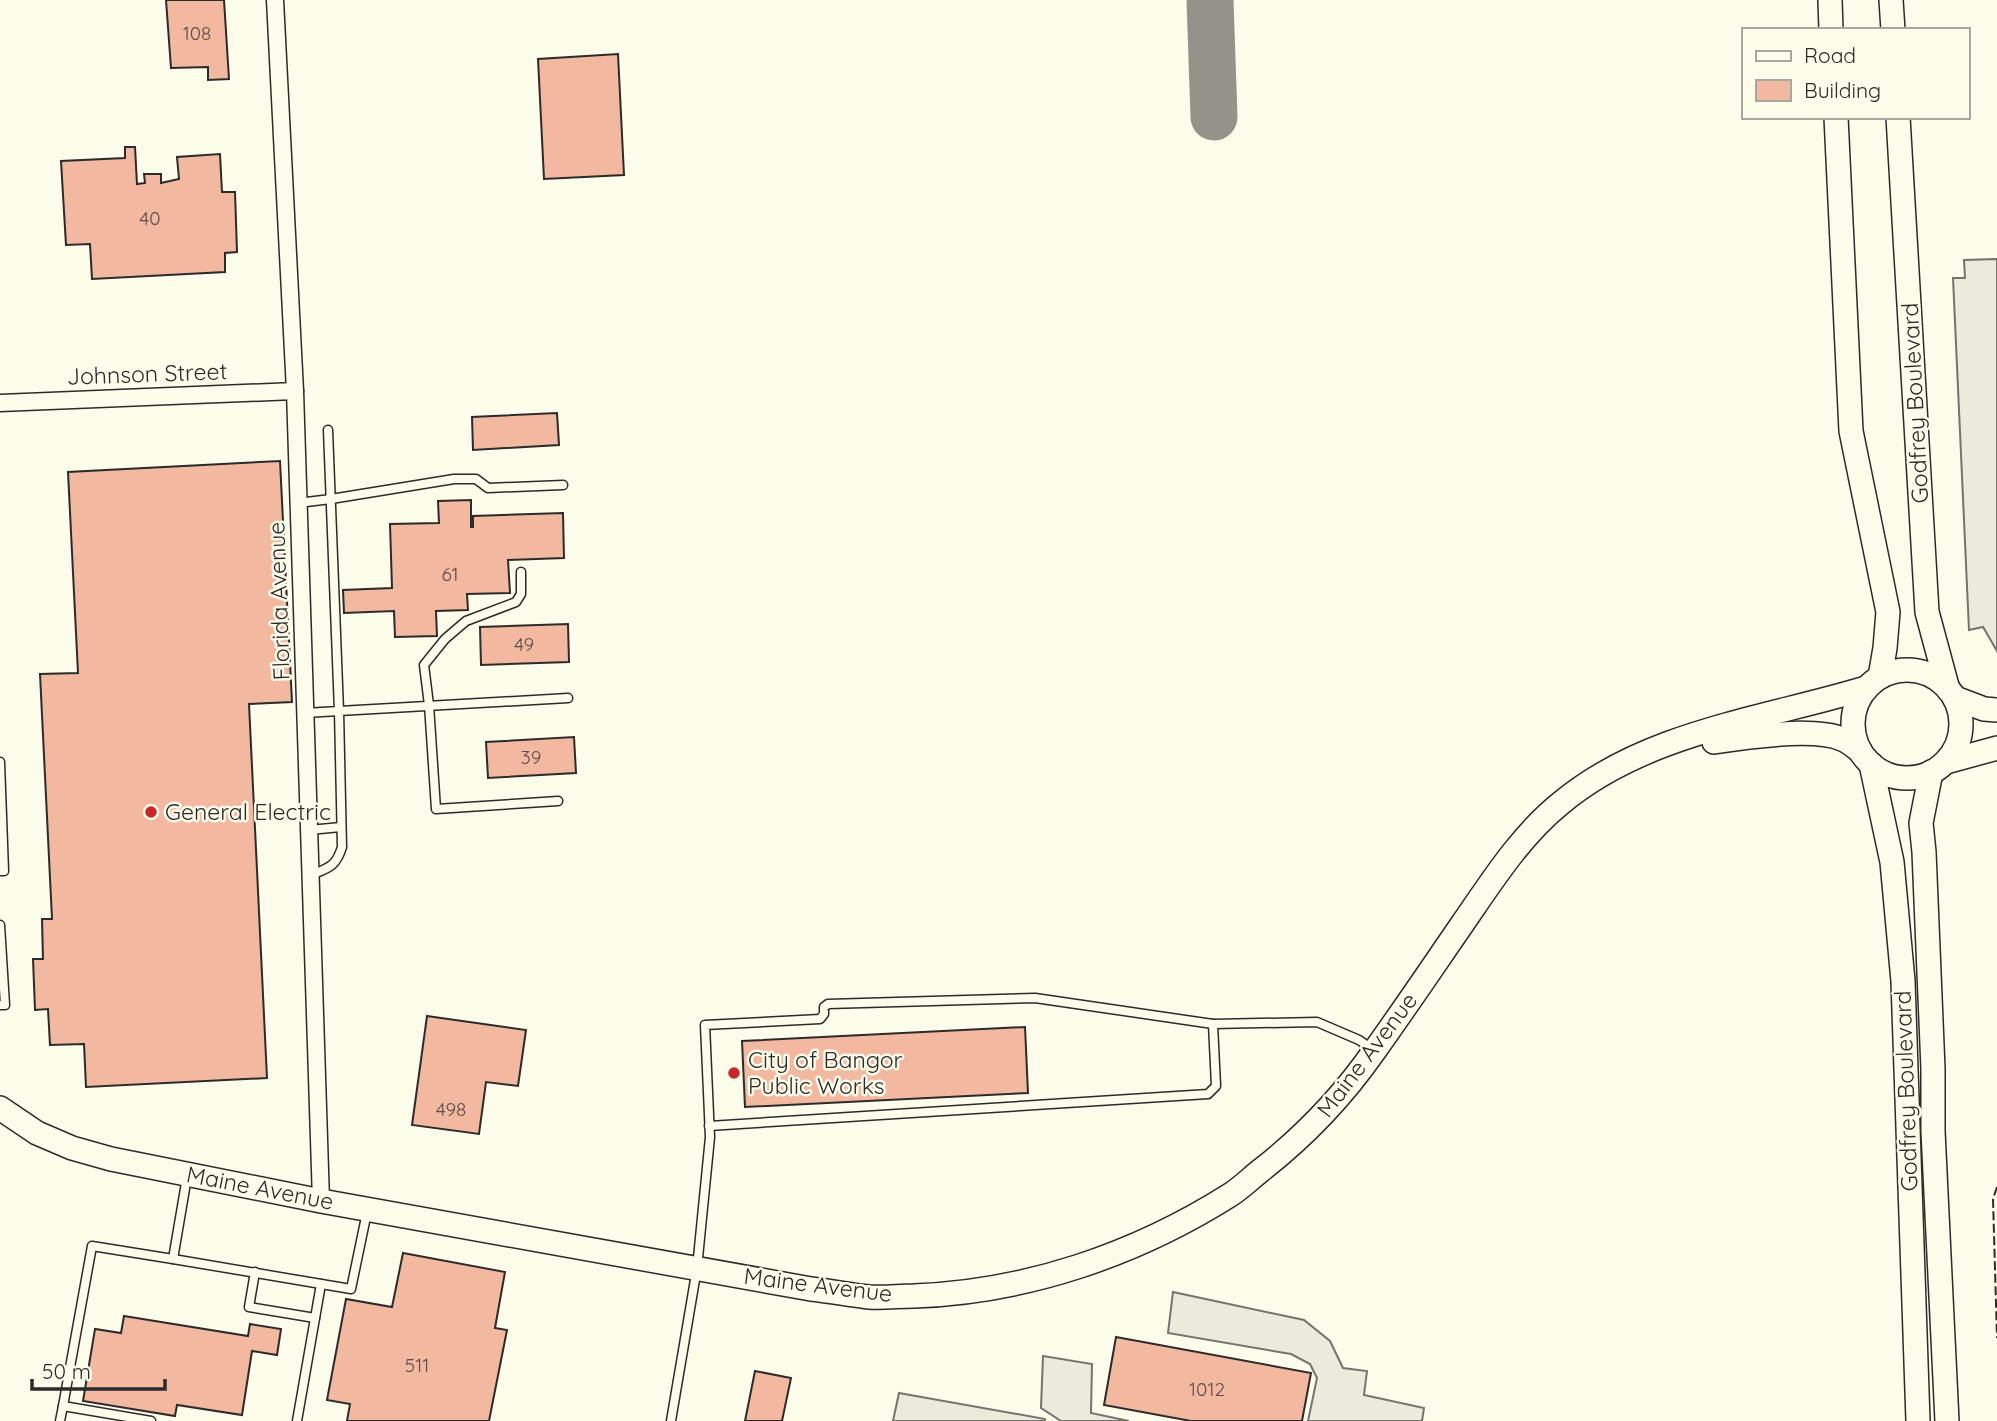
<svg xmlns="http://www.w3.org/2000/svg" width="1997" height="1421" font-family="Quicksand,sans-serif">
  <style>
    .parking { fill: #eceadb; stroke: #74746e; stroke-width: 2 }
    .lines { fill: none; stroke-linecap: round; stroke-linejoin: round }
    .taxiway { stroke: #94938a; stroke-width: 47 }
    .building { fill: #f2b8a0; stroke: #2b2b2b; stroke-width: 2 }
    .lane-casing { stroke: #2b2b2b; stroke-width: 11 }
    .street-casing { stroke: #2b2b2b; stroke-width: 19 }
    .secondary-casing { stroke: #2b2b2b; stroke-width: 26 }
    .lane { stroke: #fdfbea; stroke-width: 8 }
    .street { stroke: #fdfbea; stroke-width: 16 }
    .secondary { stroke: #fdfbea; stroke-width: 23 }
    .fence { stroke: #2b2b2b; stroke-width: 2; stroke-dasharray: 9 3.5; stroke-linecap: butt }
    .poi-dot { fill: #c62828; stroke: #fdfbea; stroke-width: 2.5 }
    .labels { text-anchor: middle; stroke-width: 5; stroke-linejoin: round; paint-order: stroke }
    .number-label { font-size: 19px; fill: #5d4e48 }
    .street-label { font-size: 23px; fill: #2b2b2b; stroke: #fdfbea }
    .poi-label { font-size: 23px; fill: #2b2b2b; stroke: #fdfbea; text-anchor: start }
  </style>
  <rect width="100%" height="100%" fill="#fdfbea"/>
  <g class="parking">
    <path d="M1997 259V651L1983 627 1969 630 1953 278H1965L1964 260Z"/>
    <path d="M1173 1292 1304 1320 1330 1341 1343 1368 1367 1371 1364 1395 1424 1408 1422 1421H1308L1317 1378 1310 1364 1291 1354 1168 1333Z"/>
    <path d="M1043 1356 1092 1364 1091 1413 1129 1421H1061L1041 1408Z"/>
    <path d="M899 1393 1045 1419V1421H893Z"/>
  </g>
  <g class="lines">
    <path class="taxiway" d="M1210 0 1214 117"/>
  </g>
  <g class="building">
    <path d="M166 0H224L229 79 208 80V67L171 68Z"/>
    <path d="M618 54 624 175 544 179 538 59Z"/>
    <path d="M125 147H135L137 184 145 183 144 174H161V183L179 179 177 157 220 154 222 192H235L237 252 225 253V272L92 279 90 244 66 245 61 161 125 158Z"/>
    <path d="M557 413 559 445 473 450 472 417Z"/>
    <path d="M280 461 292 702 249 704 267 1078 86 1087 84 1044 50 1045 48 1009 35 1010 33 959H43L42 919H52L40 674 78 673 68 472Z"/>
    <path d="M471 500V527H473V516L563 513 564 558 508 560 510 593 467 594 468 610 436 611 437 636 395 637 394 611 344 613 343 590 392 588 390 524 439 523 438 501Z"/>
    <path d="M568 624 569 662 481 665 480 627Z"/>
    <path d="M574 737 576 773 488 778 486 742Z"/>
    <path d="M427 1016 526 1030 518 1086 486 1082 479 1134 412 1125Z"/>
    <path d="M1025 1027 1028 1093 745 1107 742 1041Z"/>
    <path d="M403 1253 505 1272 495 1328 507 1330 489 1421H347L350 1404 327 1400 346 1299 392 1307Z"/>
    <path d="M124 1316 248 1336 250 1324 281 1329 277 1355 252 1351 242 1415 177 1405 175 1416 83 1401 95 1329 121 1333Z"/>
    <path d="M1116 1337 1311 1373 1302 1421H1191L1104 1405Z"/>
    <path d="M755 1371 791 1378 782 1421H745Z"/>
  </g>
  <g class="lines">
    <defs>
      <g id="lane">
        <path d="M298 503 331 499 454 479H476L488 488 563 485"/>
        <path d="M521 572V594L516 602 466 621 445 639 424 665 429 705 436 809 558 801"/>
        <path d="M305 713 339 711 328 430"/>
        <path d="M0 762 4 871H0"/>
        <path d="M309 830 341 827"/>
        <path d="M311 875C328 868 336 867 342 847L339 711 568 698"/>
        <path d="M0 925 5 1005H0"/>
        <path d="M709 1126 1208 1094 1216 1086 1213 1024"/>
        <path d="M173 1259 351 1289 367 1212"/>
        <path d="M255 1272 249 1307 315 1318"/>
        <path d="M63 1406 92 1246 173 1259 187 1177"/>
        <path d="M60 1421 63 1406 151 1421"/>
        <path d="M297 1421 321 1284"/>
        <path d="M671 1421 697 1268 710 1137 705 1025 820 1019 824 1014V1007L828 1004 1035 998 1213 1024 1317 1022 1359 1040 1372 1049"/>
      </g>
      <g id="street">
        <path d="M275 0 295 391 321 1201"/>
        <path d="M0 403 295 391"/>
      </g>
      <g id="secondary">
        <path d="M1830 0 1831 30"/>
        <path d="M1891 0 1893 30"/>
        <path d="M1836 117 1851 431 1888 612 1885 648 1880 677"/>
        <path d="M1898 117 1927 612 1947 686"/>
        <circle cx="1907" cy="724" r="54"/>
        <path d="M1955 698 1984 709 1997 710"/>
        <path d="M1714 742C1746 737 1813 727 1842 739 1848 741 1855 747 1860 751"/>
        <path d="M1946 762 1997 748"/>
        <path d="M1871 764 1892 862 1903 981 1918 1421"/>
        <path d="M1931 772 1921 823 1924 852 1933 1069V1131L1947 1421"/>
        <path d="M0 1108 37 1133 72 1148 111 1159 321 1201 811 1289C830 1291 850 1295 869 1297 884 1298 899 1296 914 1296 1026 1292 1135 1255 1230 1195 1241 1188 1250 1179 1260 1171 1305 1136 1343 1096 1375 1050 1405 1008 1434 965 1463 923 1492 881 1521 835 1561 803 1646 732 1764 719 1866 688"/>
      </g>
    </defs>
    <use href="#lane" class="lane-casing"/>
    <use href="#street" class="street-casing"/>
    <use href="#secondary" class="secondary-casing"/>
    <use href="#lane" class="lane"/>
    <use href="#street" class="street"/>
    <use href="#secondary" class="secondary"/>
    <path class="fence" d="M1997 1187 1993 1199 1997 1338"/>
  </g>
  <g class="poi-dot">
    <circle cx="151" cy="812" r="7"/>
    <circle cx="734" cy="1073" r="7"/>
  </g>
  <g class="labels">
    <g class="number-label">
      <text x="197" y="40">108</text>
      <text x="150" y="225">40</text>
      <text x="450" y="581">61</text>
      <text x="524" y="651">49</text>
      <text x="531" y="764">39</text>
      <text x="451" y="1116">498</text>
      <text x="417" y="1372">511</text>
      <text x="1207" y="1396">1012</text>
    </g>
    <g class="street-label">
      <text transform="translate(147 374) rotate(-2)" y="8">Johnson Street</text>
      <text transform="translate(1915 403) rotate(-93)" y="8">Godfrey Boulevard</text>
      <text transform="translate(279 601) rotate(-92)" y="8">Florida Avenue</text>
      <text transform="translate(1367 1055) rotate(-53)" y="8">Maine Avenue</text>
      <text transform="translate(1906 1091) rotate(-92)" y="8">Godfrey Boulevard</text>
      <text transform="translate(260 1188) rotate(11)" y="8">Maine Avenue</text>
      <text transform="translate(818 1285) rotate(7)" y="8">Maine Avenue</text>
    </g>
    <g class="poi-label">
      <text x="165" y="820">General Electric</text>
      <text x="748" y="1068">City of Bangor<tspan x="748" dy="26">Public Works</tspan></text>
    </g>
  </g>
  <rect x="1742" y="28" width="228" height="91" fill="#fdfbea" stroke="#a9a89e" stroke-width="2"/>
  <rect x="1756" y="51" width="35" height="10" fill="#fdfbea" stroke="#a9a89e" stroke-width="2"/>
  <text x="1804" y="63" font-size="21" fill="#2b2b2b">Road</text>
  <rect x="1756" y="80" width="35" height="21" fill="#f2b8a0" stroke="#a9a89e" stroke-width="2"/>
  <text x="1804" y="98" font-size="21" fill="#2b2b2b">Building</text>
  <path d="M32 1379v10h133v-10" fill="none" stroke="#2b2b2b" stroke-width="3.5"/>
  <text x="42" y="1379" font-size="21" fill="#2b2b2b" stroke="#fdfbea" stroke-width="5" paint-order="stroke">50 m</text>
</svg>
